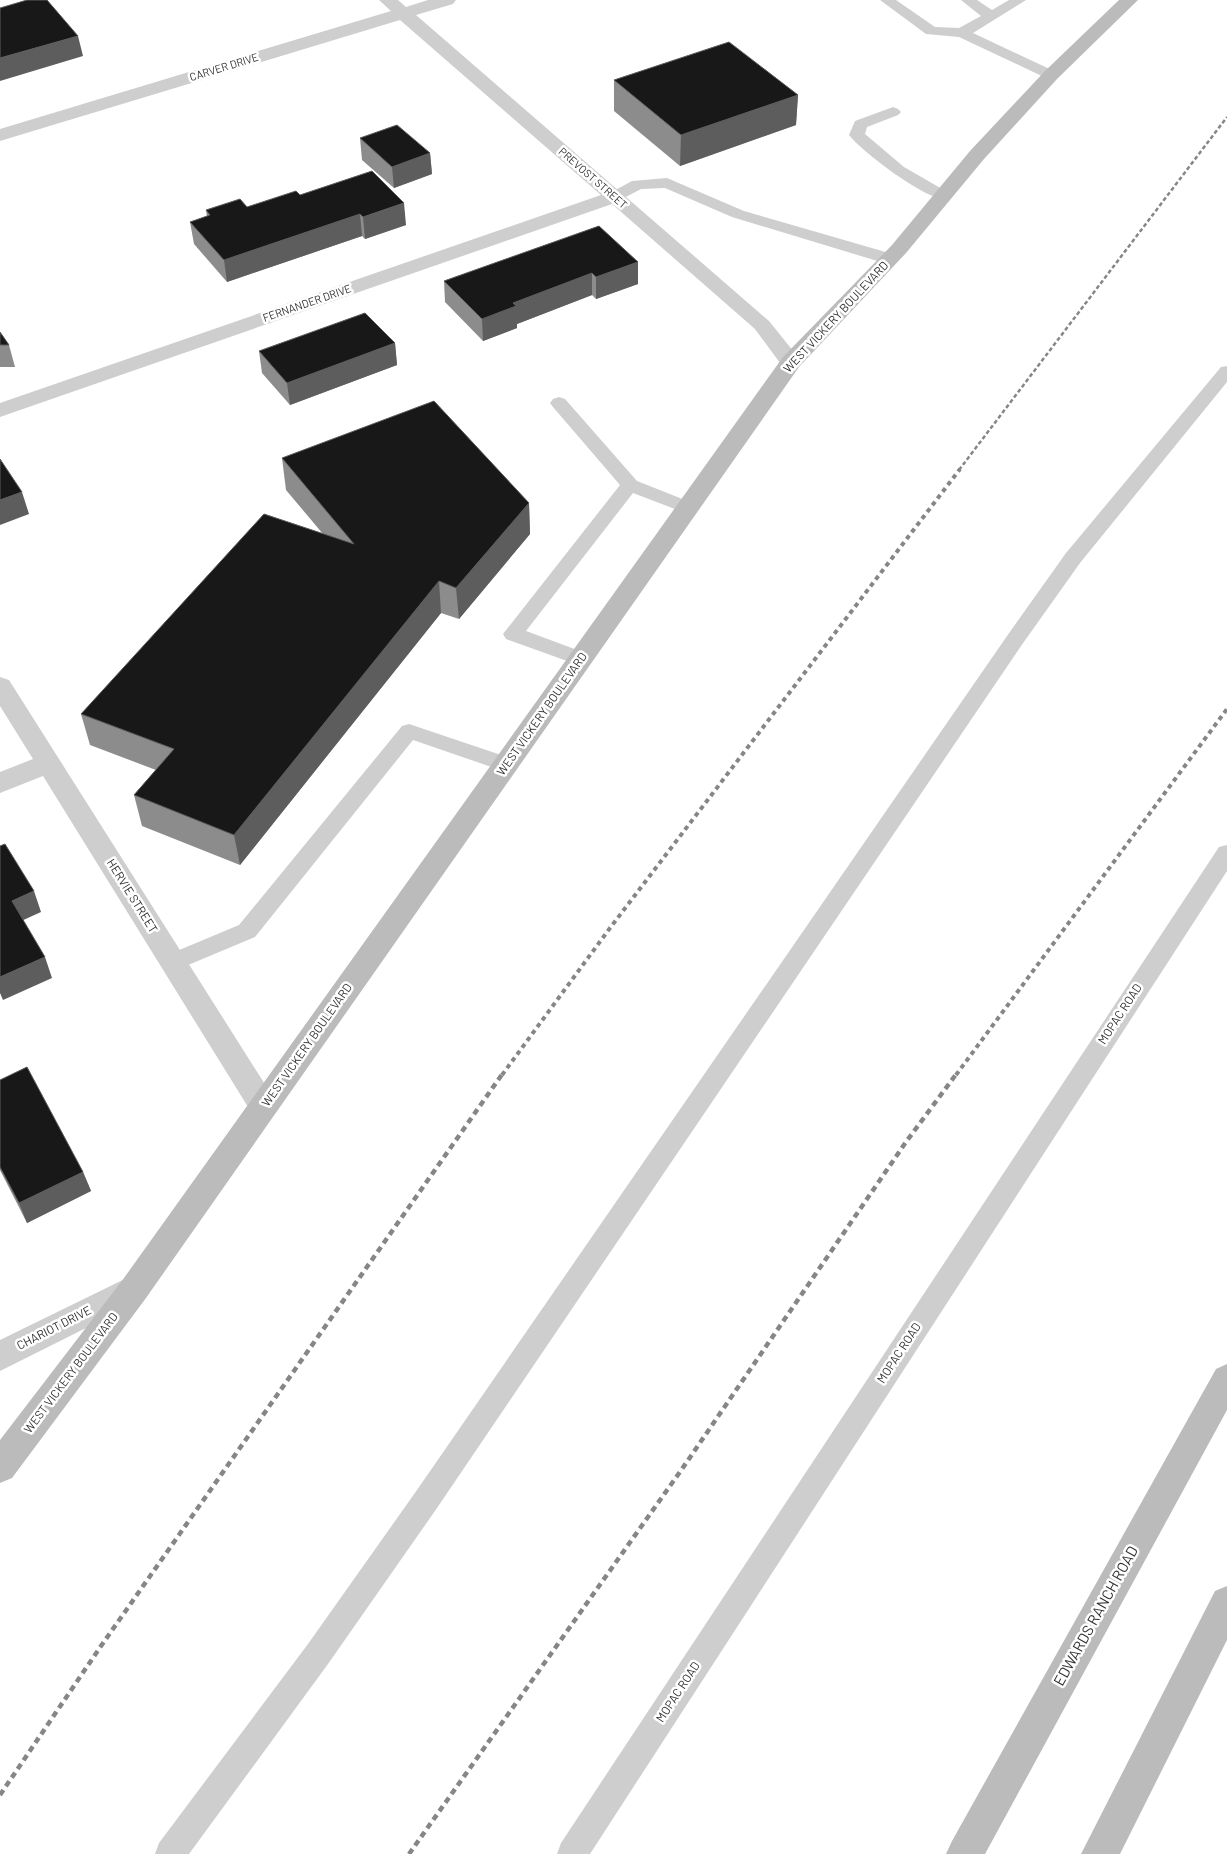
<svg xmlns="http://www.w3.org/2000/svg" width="1227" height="1854" font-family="Barlow,sans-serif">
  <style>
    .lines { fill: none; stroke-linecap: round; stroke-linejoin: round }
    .lane { fill: #cecece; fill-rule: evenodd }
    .street { fill: #cecece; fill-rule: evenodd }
    .secondary { fill: #bbb; fill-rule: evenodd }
    .rail-far2 { stroke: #868686; stroke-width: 2.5; stroke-dasharray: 4 2.5; stroke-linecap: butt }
    .rail-far1 { stroke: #868686; stroke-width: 4; stroke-dasharray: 4.5 4; stroke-linecap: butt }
    .rail { stroke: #868686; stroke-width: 4.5; stroke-dasharray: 6 4.5; stroke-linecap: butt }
    .wall { fill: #8c8c8c }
    .shaded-wall { fill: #5d5d5d }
    .building { fill: #181818; stroke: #5d5d5d }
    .labels { text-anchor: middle; stroke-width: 5; stroke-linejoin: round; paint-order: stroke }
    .far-street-label { font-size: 11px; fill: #313131; stroke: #fff }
    .street-label { font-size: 12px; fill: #313131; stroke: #fff }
    .near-street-label { font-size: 15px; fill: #313131; stroke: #fff }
  </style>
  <rect width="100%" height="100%" fill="#fff"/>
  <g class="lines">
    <g class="lane">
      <path d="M880 0H896L935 27 959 28 981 16 961 0H977L992 10 1009 0H1026L973 33 1056 72 1058 75 1056 78H1046L959 37 926 34Z"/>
      <path d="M893 107 898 109 901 112 898 115 867 127 865 134 904 167 949 193 951 196 949 199C930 204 861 151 849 135L855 121Z"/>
      <path d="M667 178 744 211 896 255 898 259 896 263H884L732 217 665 188 641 189 620 200H608L606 197 608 194 632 181Z"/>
      <path d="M1227 366V382L1080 563 1021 646 437 1508 328 1664 189 1854H155L159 1843 308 1644 417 1490 1007 636 1066 553 1221 367Z"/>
      <path d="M559 397 565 399 637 481 695 504 697 508 695 512 688 514 633 493 526 631 588 654 591 659 588 664 581 666 506 639 503 634 620 485 553 407 550 403 553 399Z"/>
      <path d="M409 724 513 759 517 764 513 769 506 772 413 740 255 937 181 968 173 971 165 968 162 962 165 956 239 925 402 726Z"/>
      <path d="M1227 845V871L590 1854H557L561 1843 1219 847Z"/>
    </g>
    <g class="street">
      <path d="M379 0H398L406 7 428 0H456L453 4 416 15 769 321 802 362 799 367 791 368 783 367 755 329 612 204 0 417V403L601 195 400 20 0 141V129L391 11Z"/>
      <path d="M0 677 9 680 273 1097 278 1106 273 1115 263 1118 253 1115 43 776 0 793V772L33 759 0 706Z"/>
      <path d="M135 1274 146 1278 151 1288 146 1298 0 1371V1340Z"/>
    </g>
    <g class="secondary">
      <path d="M1119 0H1138L1057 79 984 159 906 253 799 367 146 1298 12 1478 0 1483V1440L124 1278 783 357 892 245 970 151 1045 71Z"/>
      <path d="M1227 1364V1410L985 1854H946L952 1841 1216 1369Z"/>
      <path d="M1227 1586V1640L1120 1854H1081L1215 1591Z"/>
    </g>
    <path class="rail-far2" d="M959 470 1227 117"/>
    <g class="rail-far1">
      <path d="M502 1075 610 928 960 469"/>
      <path d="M956 1075 1227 709"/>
    </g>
    <g class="rail">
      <path d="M0 1795 101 1646 503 1073"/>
      <path d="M409 1854 682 1469 906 1142 957 1073"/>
    </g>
  </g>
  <g class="wall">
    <path d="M614 80 798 95 796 125 680 166 614 111Z"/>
    <path d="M360 138 430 153 432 174 394 188 362 160Z"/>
    <path d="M300 195 406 225 365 239 362 236 227 282 194 244 190 222 207 217 206 210 247 207Z"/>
    <path d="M599 226 638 284 596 299 592 295 517 324V328L483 341 445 302 444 281Z"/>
    <path d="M0 332 9 345 15 367H0Z"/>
    <path d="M395 343 397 365 290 405 262 373 259 351Z"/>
    <path d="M282 458 529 503 530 534 459 619 441 613 240 865 142 826 134 795 156 770 90 745 81 714 323 534 286 490Z"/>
    <path d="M0 1080 83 1172 91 1191 27 1223 0 1170Z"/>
  </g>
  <g class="shaded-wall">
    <path d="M78 36 83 56 0 81V58Z"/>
    <path d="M798 95 796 125 680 166 681 135Z"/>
    <path d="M430 153 432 174 394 188 392 167Z"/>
    <path d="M404 203 406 225 365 239 363 217Z"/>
    <path d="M360 214 362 236 227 282 224 260Z"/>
    <path d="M638 262V284L596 299V277Z"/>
    <path d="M592 273V295L517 324V328L483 341 482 319 513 303Z"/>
    <path d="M395 343 397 365 290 405 287 383Z"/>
    <path d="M22 492 29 514 0 525V500Z"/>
    <path d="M529 503 530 534 459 619 456 588Z"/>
    <path d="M439 581 441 613 240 865 234 835Z"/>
    <path d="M34 891 41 912 19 922 12 901Z"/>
    <path d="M45 957 52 978 3 1000 0 993V977Z"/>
    <path d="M83 1172 91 1191 27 1223 19 1203Z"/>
  </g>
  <g class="building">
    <path d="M27 0H47L78 36 0 58V8Z"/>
    <path d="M729 42 798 95 681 135 614 80Z"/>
    <path d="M397 125 430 153 392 167 360 138Z"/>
    <path d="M372 171 404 203 363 217 360 214 224 260 190 222 210 215 206 210 240 199 247 207 296 191 300 195Z"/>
    <path d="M599 226 638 262 596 277 592 273 513 303 516 306 482 319 444 281Z"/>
    <path d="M365 313 395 343 287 383 259 351Z"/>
    <path d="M0 332 9 345H0Z"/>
    <path d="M434 401 529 503 456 588 439 581 234 835 134 795 174 749 81 714 264 514 354 544 282 458Z"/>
    <path d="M0 459 22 492 0 500Z"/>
    <path d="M5 844 34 891 12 901 45 957 0 977V846Z"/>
    <path d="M27 1067 83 1172 19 1203 0 1167V1080Z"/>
  </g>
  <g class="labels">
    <g class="far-street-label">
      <text transform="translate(224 67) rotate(-17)" y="4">CARVER DRIVE</text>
      <text transform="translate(593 178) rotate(41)" y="4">PREVOST STREET</text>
      <text transform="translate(307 303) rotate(-19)" y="4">FERNANDER DRIVE</text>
    </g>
    <g class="street-label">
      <text transform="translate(836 317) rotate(-47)" y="4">WEST VICKERY BOULEVARD</text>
      <text transform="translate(542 714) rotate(-55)" y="4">WEST VICKERY BOULEVARD</text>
      <text transform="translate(132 896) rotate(58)" y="4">HERVIE STREET</text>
      <text transform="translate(1120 1014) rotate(-57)" y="4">MOPAC ROAD</text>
      <text transform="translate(307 1045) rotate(-55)" y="4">WEST VICKERY BOULEVARD</text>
      <text transform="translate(54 1328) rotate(-27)" y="4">CHARIOT DRIVE</text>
      <text transform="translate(899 1353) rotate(-57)" y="4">MOPAC ROAD</text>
      <text transform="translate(71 1373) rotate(-53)" y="4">WEST VICKERY BOULEVARD</text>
      <text transform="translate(678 1692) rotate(-57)" y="4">MOPAC ROAD</text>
    </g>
    <g class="near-street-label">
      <text transform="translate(1096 1616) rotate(-61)" y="5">EDWARDS RANCH ROAD</text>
    </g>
  </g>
</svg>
